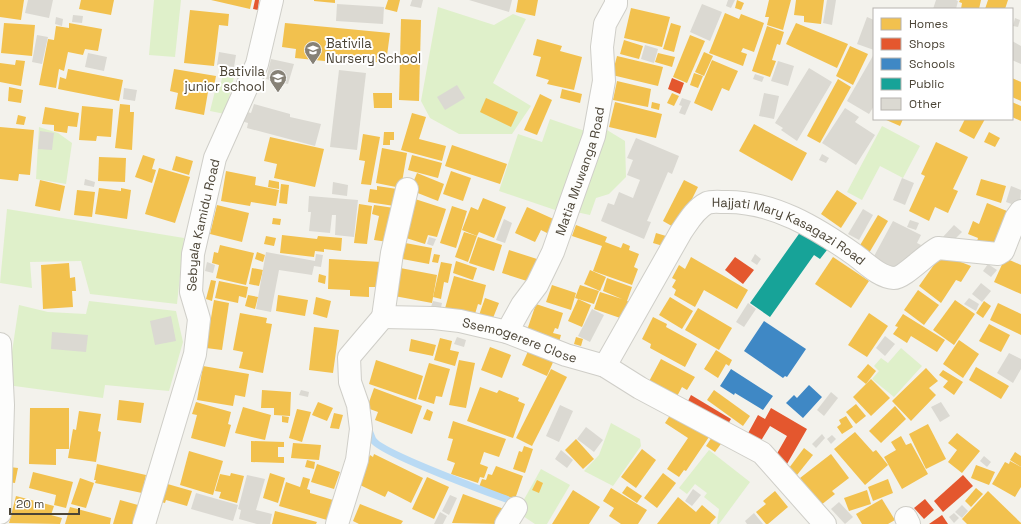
<svg xmlns="http://www.w3.org/2000/svg" width="1021" height="524" font-family="'Space Grotesk',sans-serif">
  <style>
    .green { fill: #dff0ca }
    .homes { fill: #f2c14e }
    .shops { fill: #e4572e }
    .schools { fill: #3f88c5 }
    .public { fill: #17a398 }
    .lines { fill: none; stroke-linecap: round; stroke-linejoin: round }
    .stream { stroke: #b9daf4; stroke-width: 7 }
    .building { fill: #dbd9d2 }
    .minor-casing { stroke: #cfcec8; stroke-width: 24 }
    .minor { stroke: #fdfdfc; stroke-width: 22 }
    .labels { text-anchor: middle; stroke-width: 4; stroke-linejoin: round; paint-order: stroke }
    .poi-label { font-size: 13px; fill: #4b4436; stroke: #fff; text-anchor: start }
    .street-label { font-size: 13px; fill: #4b4436; stroke: #fff }
  </style>
  <rect width="100%" height="100%" fill="#f3f2ec"/>
  <g class="green">
    <path d="M154 0H181L175 57 149 55Z"/>
    <path d="M438 7 494 25 513 14 526 19 493 83 531 106 512 134H459L430 118 421 101Z"/>
    <path d="M223 74 234 77 225 114 210 111 215 91H219Z"/>
    <path d="M550 119 588 132 561 212 499 191 518 134 542 142Z"/>
    <path d="M882 126 920 146 903 178 880 166 862 200 847 192Z"/>
    <path d="M39 127 58 133 72 143 66 184 36 179Z"/>
    <path d="M607 130 625 141 626 177 609 194 596 198 590 215 576 212Z"/>
    <path d="M7 209 184 238 177 304 90 294 81 261 30 262 32 288 0 283Z"/>
    <path d="M89 301 176 311 183 342 169 391 105 385 103 398 7 385 19 305 48 312 86 314Z"/>
    <path d="M901 348 922 366 894 397 872 379 879 371 874 366 881 358 888 363Z"/>
    <path d="M611 423 640 439 641 446 613 486 584 471 599 455Z"/>
    <path d="M709 450 750 482 719 524H717L719 509 704 497 707 493 695 484 687 494 679 488Z"/>
    <path d="M541 469 570 485 547 524H535L517 512Z"/>
  </g>
  <g class="homes">
    <path d="M0 0H24L21 20 0 17Z"/>
    <path d="M81 0H114L111 15 79 9Z"/>
    <path d="M211 0H252L250 9Z"/>
    <path d="M314 0H335V3L314 1Z"/>
    <path d="M388 0H400L397 12 385 9Z"/>
    <path d="M518 0H538L535 16 516 12Z"/>
    <path d="M737 0 744 3 741 10 735 8Z"/>
    <path d="M769 0H791L783 30 767 25 769 17H765Z"/>
    <path d="M796 0H824L821 24 804 22V16L794 15Z"/>
    <path d="M960 0H981L979 9H961L962 3 959 2Z"/>
    <path d="M988 0H1008L1005 9H985Z"/>
    <path d="M631 8 670 17 662 47 624 38Z"/>
    <path d="M190 10 229 14 228 26 219 25 214 66 184 63Z"/>
    <path d="M725 13 739 19 741 14 764 23 754 52 743 48 741 52 747 54 743 66 709 53Z"/>
    <path d="M401 19 421 20 419 101 399 100Z"/>
    <path d="M4 23 35 25 32 56 1 53Z"/>
    <path d="M69 23 102 29 98 51 85 49 83 55 68 52 64 71 59 69 56 88 39 85 48 39 54 40 56 26 69 28Z"/>
    <path d="M285 23 390 33 386 63 335 58 334 62 295 58 296 49 282 47Z"/>
    <path d="M671 23 681 26 674 52 663 49Z"/>
    <path d="M796 23 848 44 837 68 786 44Z"/>
    <path d="M767 26 784 32 780 45 777 44 772 60 776 61 770 77 752 71Z"/>
    <path d="M690 35 705 41 687 83 673 77Z"/>
    <path d="M537 39 562 46 560 51 582 57 574 90 547 84 549 80 536 76 541 57 533 55Z"/>
    <path d="M624 40 643 46 639 59 620 54Z"/>
    <path d="M850 46 868 54 853 85 836 76Z"/>
    <path d="M704 52 713 56 704 76 695 72Z"/>
    <path d="M658 53 675 57 672 67 655 62Z"/>
    <path d="M617 56 663 67 658 86 612 75Z"/>
    <path d="M16 60 25 61 21 86 0 82V63L15 65Z"/>
    <path d="M712 60 738 71 729 91 722 88 712 111 694 103Z"/>
    <path d="M68 69 123 80 119 101 58 89 60 77 66 79Z"/>
    <path d="M174 69 216 76 213 92H208L204 115 175 109 178 93 170 91Z"/>
    <path d="M694 73 703 76 698 88 690 85Z"/>
    <path d="M1012 78 1021 82V101L1012 97Z"/>
    <path d="M838 79 851 87 820 143 807 136Z"/>
    <path d="M617 81 651 89 648 107 613 100Z"/>
    <path d="M9 87 23 90 21 103 8 101Z"/>
    <path d="M562 89 582 94 580 103 560 98Z"/>
    <path d="M373 93H392V108H374Z"/>
    <path d="M672 93 679 96 674 106 667 103Z"/>
    <path d="M540 94 552 100 537 135 524 130Z"/>
    <path d="M486 98 518 112 511 127 480 112Z"/>
    <path d="M615 102 662 114 656 138 609 127Z"/>
    <path d="M652 102 660 104 659 110 651 108Z"/>
    <path d="M1012 102 1021 106V121L1012 117Z"/>
    <path d="M120 104 130 105V112H134L132 150 115 148Z"/>
    <path d="M82 106 113 109 111 137 97 136 96 141 79 140Z"/>
    <path d="M45 107 79 113 77 127 68 126 67 133 54 131V125L42 124Z"/>
    <path d="M412 113 426 117 419 139 446 146 442 161 401 150Z"/>
    <path d="M18 115 26 117 24 125 16 124Z"/>
    <path d="M884 119H903L900 126Z"/>
    <path d="M965 119H985L974 139 959 131Z"/>
    <path d="M754 124 807 153 792 181 739 151Z"/>
    <path d="M0 127 34 130 30 175 19 174 18 181 0 179Z"/>
    <path d="M384 132H394V140H390V145H383Z"/>
    <path d="M989 132 1000 138 995 147 984 142Z"/>
    <path d="M363 134 380 137 371 185 361 184 365 161 359 160Z"/>
    <path d="M270 137 324 149 315 187 274 178 277 164 264 161Z"/>
    <path d="M936 142 968 157 953 189 958 191 948 213 935 207 929 221 909 211 925 176 921 174Z"/>
    <path d="M452 145 507 164 500 184 445 166Z"/>
    <path d="M382 148 407 153 401 188 376 183Z"/>
    <path d="M143 155 155 159 152 169 156 170 152 183 135 177Z"/>
    <path d="M412 155 442 163 438 178 408 170Z"/>
    <path d="M176 156 193 161 189 175 172 170Z"/>
    <path d="M99 157 126 158 125 182 98 181Z"/>
    <path d="M159 168 190 177 175 223 145 214Z"/>
    <path d="M226 171 256 177 255 185 279 190 276 206 251 202 250 206 221 201Z"/>
    <path d="M451 171 471 178 463 201 443 194Z"/>
    <path d="M417 173 444 184 438 201 410 190Z"/>
    <path d="M981 179 1006 186 1001 203 976 195Z"/>
    <path d="M40 180 65 186 60 211 35 206Z"/>
    <path d="M269 180 279 182V189L268 187Z"/>
    <path d="M684 180 698 187 677 229 663 221Z"/>
    <path d="M281 184 289 185 287 204 279 203Z"/>
    <path d="M377 186 404 190 401 207 368 202 370 189 377 190Z"/>
    <path d="M99 188 121 191V188L131 190 127 219 95 214Z"/>
    <path d="M77 190 95 192 92 217 74 215Z"/>
    <path d="M837 190 857 203 841 228 821 214Z"/>
    <path d="M483 198 506 207 494 238 479 232 477 236 462 230 471 207 478 210Z"/>
    <path d="M415 199 446 209 437 237 428 235 425 244 403 237Z"/>
    <path d="M987 203 1012 213 1002 250 977 241 978 238 968 234 973 221 979 224Z"/>
    <path d="M359 204 372 206 367 244 354 243Z"/>
    <path d="M217 205 249 213 242 242 210 234Z"/>
    <path d="M374 205 394 208 388 242 374 240 379 216 372 214Z"/>
    <path d="M452 206 467 211 456 248 440 243Z"/>
    <path d="M527 207 560 222 553 236 541 230 535 242 515 233Z"/>
    <path d="M878 215 888 221 869 253 859 247Z"/>
    <path d="M273 218 281 219 280 225 272 224Z"/>
    <path d="M576 225 607 237 605 242 621 248 623 243 630 246 629 250 639 254 634 267 638 269 632 285 593 271 602 246 572 236Z"/>
    <path d="M464 232 477 236 468 262 455 257Z"/>
    <path d="M656 233 666 236 663 246 653 243Z"/>
    <path d="M282 235 317 239 318 236 342 238 341 251 324 249V252L315 251 314 257 280 253Z"/>
    <path d="M266 236 276 238 274 246 264 244Z"/>
    <path d="M478 237 502 245 494 271 469 263Z"/>
    <path d="M400 242 432 248 429 264 397 258Z"/>
    <path d="M220 245 254 253 246 285 216 278 219 265 212 263 214 252 218 253Z"/>
    <path d="M509 250 537 259 530 282 502 273Z"/>
    <path d="M257 252 265 255 263 262 255 259Z"/>
    <path d="M434 254 440 255 438 263 432 262Z"/>
    <path d="M691 257 748 290 737 309 704 290 695 307 674 295 676 290 672 287 676 280 672 278 679 265 685 269Z"/>
    <path d="M833 257 869 281 851 308 815 284Z"/>
    <path d="M948 257 971 266 961 282 956 280 941 303 919 286 936 262Z"/>
    <path d="M1005 258 1021 265V294L994 282Z"/>
    <path d="M329 259 382 262 381 287H369V297L350 296V290L328 289Z"/>
    <path d="M456 261 477 268 473 280 453 273Z"/>
    <path d="M441 262 452 264 448 283 444 282 441 299 433 297Z"/>
    <path d="M69 263 70 278 75 277 76 291H72L73 307 43 309 41 265Z"/>
    <path d="M395 267 437 275 432 303 389 295Z"/>
    <path d="M252 268 263 270 259 286 249 284Z"/>
    <path d="M590 270 606 277 600 291 584 284Z"/>
    <path d="M319 274 326 276 325 284 318 282Z"/>
    <path d="M454 276 486 285 481 305 478 304 475 314 444 312Z"/>
    <path d="M607 278 632 287 627 301 635 304 629 321 594 309 600 292 622 299 603 291Z"/>
    <path d="M211 280 216 281 212 301 206 299Z"/>
    <path d="M219 281 248 287 246 298 239 296 238 303 215 298Z"/>
    <path d="M552 285 576 293 571 310 546 302Z"/>
    <path d="M580 285 599 291 594 304 575 298Z"/>
    <path d="M918 290 939 305 924 325 904 310Z"/>
    <path d="M248 295 258 297 255 309 245 306Z"/>
    <path d="M278 295 308 300 305 316 276 311Z"/>
    <path d="M316 297 331 301 327 318 313 314Z"/>
    <path d="M670 297 693 311 682 329 659 315Z"/>
    <path d="M485 298 499 303 491 323 478 318Z"/>
    <path d="M578 299 591 305 582 327 568 321Z"/>
    <path d="M214 300 229 303 222 350 206 348Z"/>
    <path d="M955 300 975 314 954 345 933 330Z"/>
    <path d="M984 301 991 306 983 318 976 313Z"/>
    <path d="M998 303 1021 314V335L990 320Z"/>
    <path d="M536 304 563 313 558 329 555 328 553 333 561 335 559 342 526 333Z"/>
    <path d="M698 308 732 328 719 350 685 330Z"/>
    <path d="M240 313 267 318 266 323 272 324 263 373 239 368 243 352 233 350Z"/>
    <path d="M869 313 888 326 867 357 848 345Z"/>
    <path d="M903 314 945 340 937 352 911 336 907 343 893 334 898 327 895 326Z"/>
    <path d="M653 317 667 324 666 327 697 344 685 367 650 348 651 344 642 339Z"/>
    <path d="M989 324 1010 335 1001 352 979 341Z"/>
    <path d="M314 327 339 330 333 373 309 370Z"/>
    <path d="M576 337 583 339 581 346 574 344Z"/>
    <path d="M440 338 452 341 450 350 459 352 455 366 434 360Z"/>
    <path d="M411 339 436 345 433 356 409 351Z"/>
    <path d="M959 340 979 354 963 378 943 364Z"/>
    <path d="M490 347 511 355 502 378 481 370Z"/>
    <path d="M529 349 554 360 547 376 522 365Z"/>
    <path d="M716 350 732 360 729 366 726 364 718 378 704 369Z"/>
    <path d="M661 359 695 377 687 390 682 387 674 402 646 387Z"/>
    <path d="M376 360 423 376 416 400 369 384Z"/>
    <path d="M459 360 475 363 466 408 449 405Z"/>
    <path d="M429 363 450 369 442 397 436 396 434 404 418 399Z"/>
    <path d="M868 364 876 371 866 384 857 377Z"/>
    <path d="M203 366 249 374 245 397 235 395 233 406 197 400Z"/>
    <path d="M976 367 1009 386 1001 399 969 380Z"/>
    <path d="M926 368 938 381 929 388 936 395 911 421 892 401Z"/>
    <path d="M551 369 567 377 532 446 516 438Z"/>
    <path d="M943 370 963 382 954 395 943 387 948 381 939 375Z"/>
    <path d="M871 379 890 398 871 416 853 397Z"/>
    <path d="M480 387 497 393 499 390 519 398 518 401 525 404 513 438 467 421Z"/>
    <path d="M374 388 422 406 412 434 375 420 378 412 367 408Z"/>
    <path d="M262 390 291 392 290 416 274 415V408H261Z"/>
    <path d="M714 390 750 416 743 426 707 400Z"/>
    <path d="M119 400 144 403 141 423 117 420Z"/>
    <path d="M196 402 231 412 228 424 231 425 225 447 191 438 197 415 192 414Z"/>
    <path d="M318 402 333 408 327 421 312 415Z"/>
    <path d="M856 404 866 416 856 424 846 412Z"/>
    <path d="M895 406 906 419 881 443 869 431Z"/>
    <path d="M243 407 271 415 265 440 235 433Z"/>
    <path d="M30 408H69V449H56V465L29 464Z"/>
    <path d="M297 409 311 412 302 442 289 438Z"/>
    <path d="M427 409 433 412 430 421 423 419Z"/>
    <path d="M674 409 711 434 686 471 684 470 679 477 667 469 688 438 665 423Z"/>
    <path d="M79 411 101 414 98 431 101 432 96 462 68 458 73 429 76 430Z"/>
    <path d="M334 413 343 415 339 429 330 428Z"/>
    <path d="M282 416 289 417 288 423 282 422Z"/>
    <path d="M846 416 853 427 842 434 837 427 841 424 839 420Z"/>
    <path d="M453 421 506 439 499 457 484 452 480 464 488 467 484 478 480 477 478 483 451 474 455 463 447 460 453 439 448 438Z"/>
    <path d="M928 424 946 459 926 469 909 434Z"/>
    <path d="M716 431 726 437 715 452 706 446Z"/>
    <path d="M855 432 873 452 876 450 888 465 865 485 834 449Z"/>
    <path d="M957 433 980 451 962 473 948 462 957 450 948 443Z"/>
    <path d="M901 436 906 445 911 443 928 474 902 489 884 457 896 450 891 442Z"/>
    <path d="M576 439 594 459 583 469 565 450Z"/>
    <path d="M251 441 284 442V447H278V457H284V463L251 462Z"/>
    <path d="M293 443 321 445 319 460 291 458Z"/>
    <path d="M524 446 533 449 525 473 513 469 519 451 522 452Z"/>
    <path d="M804 448 813 455 797 475 789 468Z"/>
    <path d="M642 449 656 460 636 488 621 477Z"/>
    <path d="M189 451 223 461 213 495 180 485Z"/>
    <path d="M1015 452 1021 456V467L1010 460Z"/>
    <path d="M374 454 423 478 411 503 388 491 385 497 360 485 361 483 357 481 370 455 373 457Z"/>
    <path d="M831 454 849 478 832 491 835 494 821 505 800 478Z"/>
    <path d="M307 460 315 462 314 469 305 467Z"/>
    <path d="M1010 461 1021 467V487L1015 497 992 484 1005 462 1009 464Z"/>
    <path d="M97 464 146 475 142 493 95 483 96 480H94Z"/>
    <path d="M317 464 340 472 334 489 311 482Z"/>
    <path d="M976 465 995 472 989 485 971 478Z"/>
    <path d="M496 466 523 476 515 499 479 487 482 479 486 480 488 474 492 475Z"/>
    <path d="M10 467 18 468 15 483 8 482Z"/>
    <path d="M33 472 73 482 66 508 54 505 56 495 29 488Z"/>
    <path d="M231 473 244 476 237 503 219 498 221 492 215 491 220 474 230 476Z"/>
    <path d="M270 473 285 478 278 503 263 498Z"/>
    <path d="M663 473 676 483 657 508 644 498Z"/>
    <path d="M303 477 310 479 307 489 310 490V493L333 500 327 520 279 506 286 482 300 487Z"/>
    <path d="M427 477 449 487 434 519 412 509Z"/>
    <path d="M80 478 94 483 86 508 71 504Z"/>
    <path d="M888 479 893 493 873 501 868 487Z"/>
    <path d="M537 480 543 483 539 493 532 490Z"/>
    <path d="M164 483 192 491 187 506 166 500 165 503 158 501Z"/>
    <path d="M627 486 642 496 637 503 622 493Z"/>
    <path d="M611 488 647 510 638 524H621L609 516 614 508 603 501Z"/>
    <path d="M976 488 983 494 971 507 965 501Z"/>
    <path d="M573 490 600 507 589 524H552Z"/>
    <path d="M867 490 871 504 849 511 844 498Z"/>
    <path d="M775 491 788 507 768 524H766L756 512 766 504 763 501Z"/>
    <path d="M988 491 1021 523V524H967L962 519Z"/>
    <path d="M463 494 504 509 498 524 452 523Z"/>
    <path d="M16 496 54 506 51 515 62 518 60 524 9 523Z"/>
    <path d="M678 497 696 512 702 505 716 517 710 524H657Z"/>
    <path d="M882 499 895 520 888 524H862L856 514Z"/>
    <path d="M120 500 138 505 133 524H113Z"/>
    <path d="M360 504 403 521 401 524H359L353 521Z"/>
    <path d="M70 507 111 518 110 524H65Z"/>
    <path d="M275 511 317 522 316 524H272Z"/>
  </g>
  <g class="shops">
    <path d="M255 0H259L258 10 253 9Z"/>
    <path d="M672 78 684 83 680 94 668 89Z"/>
    <path d="M735 257 754 270 743 284 725 270Z"/>
    <path d="M691 395 731 419 725 429 686 405Z"/>
    <path d="M771 408 807 429 787 464 775 457 787 436 770 426 759 444 746 437 758 415 765 419Z"/>
    <path d="M963 475 973 486 943 512 934 501Z"/>
    <path d="M925 499 934 510 924 519 914 508Z"/>
    <path d="M942 515 948 524H929Z"/>
  </g>
  <g class="schools">
    <path d="M764 321 806 349 787 377 785 376 783 378 744 351Z"/>
    <path d="M731 369 773 396 763 410 735 393 734 395 720 386Z"/>
    <path d="M809 385 822 397 803 418 786 403 794 395 797 398Z"/>
  </g>
  <path class="public" d="M801 231 827 250 820 259 814 255 770 317 750 303Z"/>
  <g class="lines">
    <path class="stream" d="M368 428C370 432 371 436 373 440 382 454 490 493 511 501L510 507"/>
  </g>
  <g class="building">
    <path d="M28 0H53L49 18 25 13Z"/>
    <path d="M412 0H423L421 8 410 6Z"/>
    <path d="M469 0H512L509 12Z"/>
    <path d="M728 0H735L731 8 726 6Z"/>
    <path d="M827 0H836L832 25 823 23Z"/>
    <path d="M936 0H956L958 1 956 9H933Z"/>
    <path d="M337 4 384 7 383 24 336 21Z"/>
    <path d="M702 4 722 12 710 41 690 32Z"/>
    <path d="M73 15 83 16 82 23 72 22Z"/>
    <path d="M56 17 63 19 62 26 55 24Z"/>
    <path d="M867 17 874 20V50L857 44Z"/>
    <path d="M1015 18 1020 20 1018 27 1013 26Z"/>
    <path d="M37 35 48 37 42 64 32 62Z"/>
    <path d="M1012 41 1021 46V64L1012 60Z"/>
    <path d="M645 45 658 49 654 63 641 59Z"/>
    <path d="M219 52 236 55 234 67 217 65Z"/>
    <path d="M88 53 107 57 104 71 85 67Z"/>
    <path d="M874 54V106L869 114 847 101Z"/>
    <path d="M271 59 294 64 288 84 266 79Z"/>
    <path d="M778 61 794 66 788 86 771 81Z"/>
    <path d="M809 68 832 82 797 141 781 130 783 128 775 123Z"/>
    <path d="M339 70 366 73 357 150 330 147Z"/>
    <path d="M755 74 764 77 762 82 753 79Z"/>
    <path d="M457 85 465 98 445 110 437 97Z"/>
    <path d="M124 88 137 90 135 101 123 99Z"/>
    <path d="M764 93 779 96 774 119 759 116Z"/>
    <path d="M682 98 691 101 685 115 679 113 682 106 679 105Z"/>
    <path d="M254 104 290 114V117L321 124 315 146 247 128 248 123 241 121 243 111 251 113Z"/>
    <path d="M845 108 859 117 855 122 875 135 856 165 822 143Z"/>
    <path d="M40 131 54 133 52 150 38 149Z"/>
    <path d="M636 138 679 156 672 174 668 172 647 221 651 222 644 239 601 221 608 203 614 205 619 192 633 198 640 180 627 175 633 160 627 158Z"/>
    <path d="M822 154 829 158 826 163 819 160Z"/>
    <path d="M902 178 914 183 905 205 893 200Z"/>
    <path d="M85 179 95 182 94 187 84 185Z"/>
    <path d="M333 182 348 185 347 196 332 194Z"/>
    <path d="M1011 186 1021 190 1020 207 1006 202Z"/>
    <path d="M309 196 358 200 354 237 335 235 336 215H332L330 233 309 231 311 212H308Z"/>
    <path d="M863 209 873 215 859 240 848 234Z"/>
    <path d="M504 219 512 223 505 243 496 240Z"/>
    <path d="M910 220 919 223 916 230 907 227Z"/>
    <path d="M893 221 921 235 917 243 921 245 914 259 897 273 872 260Z"/>
    <path d="M954 225 962 232 949 245 942 238Z"/>
    <path d="M429 237 436 239 433 246 427 244Z"/>
    <path d="M266 252 315 261 316 254 323 255 321 267 314 266 312 275 279 270 271 312 256 309Z"/>
    <path d="M755 254 761 259 757 265 751 261Z"/>
    <path d="M207 262 215 265 213 273 205 271Z"/>
    <path d="M988 264 997 270 991 277 983 271Z"/>
    <path d="M981 283 991 291 982 302 972 294Z"/>
    <path d="M969 298 979 304 976 311 964 304Z"/>
    <path d="M433 301 442 303 440 312 430 310Z"/>
    <path d="M748 303 756 309 744 327 736 322Z"/>
    <path d="M592 309 604 315 590 342 578 336Z"/>
    <path d="M171 316 176 341 155 345 150 321Z"/>
    <path d="M52 332 88 335 86 352 51 349Z"/>
    <path d="M885 336 895 344 885 356 876 348Z"/>
    <path d="M457 337 466 340 464 347 454 344Z"/>
    <path d="M1009 353 1021 359V369L1013 383 997 373Z"/>
    <path d="M301 390 309 392 308 397 299 395Z"/>
    <path d="M831 392 838 398 824 416 817 410Z"/>
    <path d="M941 402 950 416 940 422 931 407Z"/>
    <path d="M560 405 573 411 559 442 546 436Z"/>
    <path d="M586 427 603 440 594 452 577 439Z"/>
    <path d="M822 434 825 438 816 448 812 444Z"/>
    <path d="M832 435 836 439 831 444 827 439Z"/>
    <path d="M561 450 573 460 567 468 555 459Z"/>
    <path d="M984 456 991 462 987 467 980 461Z"/>
    <path d="M247 475 265 479 256 510 272 514 270 524H257L239 519 241 510 238 509Z"/>
    <path d="M693 489 701 495 692 506 685 501Z"/>
    <path d="M196 493 238 505 233 521 191 509Z"/>
    <path d="M450 495 457 498 449 515 442 511Z"/>
    <path d="M839 502 853 517 845 524 831 509Z"/>
    <path d="M962 505 968 511 962 518 955 512Z"/>
    <path d="M440 512 447 516 443 524H434Z"/>
    <path d="M754 513 763 524H747L745 521Z"/>
    <path d="M954 513 959 518 954 523 949 517Z"/>
  </g>
  <g class="lines">
    <defs>
      <g id="minor">
        <path id="s1" d="M383 317 434 318 460 321 507 332 566 355 605 366 640 388 762 453 825 524"/>
        <path d="M383 317 392 253 407 189"/>
        <path id="s2" d="M507 332 522 305 537 285 553 252 594 136 604 81 602 47 605 24 616 4V0"/>
        <path d="M0 344 3 405 0 513"/>
        <path id="s3" d="M605 366 681 232C688 222 695 209 707 203 712 201 720 202 725 202 773 201 817 228 855 255 866 263 879 277 894 278 904 278 926 254 938 248L998 254 1003 251 1016 218 1021 211"/>
        <path d="M906 518 909 524"/>
        <path id="s4" d="M144 524 195 354 199 319 191 292 193 254 215 158 257 64 272 0"/>
        <path d="M337 524 357 460 361 429 358 405 350 382 349 357 383 317"/>
        <path d="M506 524 516 508"/>
      </g>
    </defs>
    <use href="#minor" class="minor-casing"/>
    <use href="#minor" class="minor"/>
  </g>
  <defs>
    <symbol id="school-pin" viewBox="-11 -11 22 30"><path d="M0 17L-7.5 6A9.5 9.5 0 1 1 7.5 6Z" fill="#868176" stroke="#fff"/><path d="M0-5L7-2L0 1L-7-2ZM-4 1L0 2.5L4 1V4Q0 6-4 4Z" fill="#fff"/></symbol>
  </defs>
  <g fill-rule="evenodd">
    <use href="#school-pin" x="303" y="40" width="20" height="27"/>
    <use href="#school-pin" x="268" y="68" width="20" height="27"/>
  </g>
  <g class="labels">
    <g class="poi-label">
      <text x="326" y="48">Bativila<tspan x="326" dy="15">Nursery School</tspan></text>
      <text x="265" y="76" text-anchor="end">Bativila<tspan x="265" dy="15">junior school</tspan></text>
    </g>
    <g class="street-label">
      <text dy="5" stroke="none"><textPath href="#s2" startOffset="178">Matia Muwanga Road</textPath></text>
      <text dy="5" stroke="none"><textPath href="#s4" startOffset="309">Sebyala Kamidu Road</textPath></text>
      <text dy="5" stroke="none"><textPath href="#s3" startOffset="282">Hajjati Mary Kasagazi Road</textPath></text>
      <text dy="5" stroke="none"><textPath href="#s1" startOffset="140">Ssemogerere Close</textPath></text>
    </g>
  </g>
  <rect x="873" y="8" width="140" height="112" fill="#ffffff" stroke="#b7b4af"/>
  <rect x="881" y="18" width="20" height="12" fill="#f2c14e" stroke="#b7b4af"/>
  <text x="909" y="28" font-size="12" fill="#4b4436">Homes</text>
  <rect x="881" y="38" width="20" height="12" fill="#e4572e" stroke="#b7b4af"/>
  <text x="909" y="48" font-size="12" fill="#4b4436">Shops</text>
  <rect x="881" y="58" width="20" height="12" fill="#3f88c5" stroke="#b7b4af"/>
  <text x="909" y="68" font-size="12" fill="#4b4436">Schools</text>
  <rect x="881" y="78" width="20" height="12" fill="#17a398" stroke="#b7b4af"/>
  <text x="909" y="88" font-size="12" fill="#4b4436">Public</text>
  <rect x="881" y="98" width="20" height="12" fill="#dbd9d2" stroke="#b7b4af"/>
  <text x="909" y="108" font-size="12" fill="#4b4436">Other</text>
  <path d="M10 508v6h69v-6" fill="none" stroke="#4b4436" stroke-width="2"/>
  <text x="16" y="508" font-size="12" fill="#4b4436" stroke="#ffffff" stroke-width="3" paint-order="stroke">20 m</text>
</svg>
